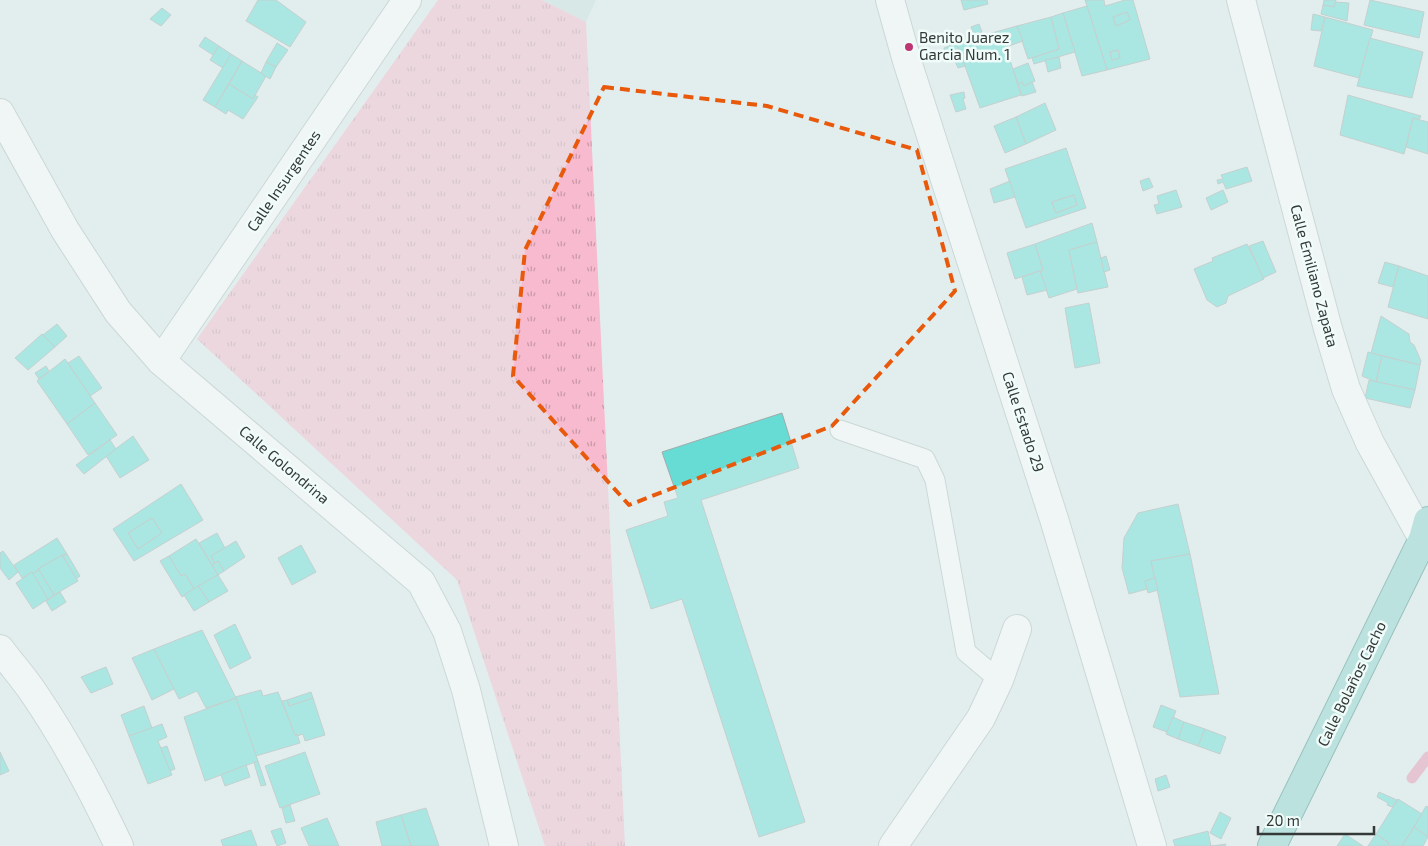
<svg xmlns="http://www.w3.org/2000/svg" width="1428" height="846" font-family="'Exo 2',sans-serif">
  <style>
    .built { fill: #cde1df }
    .park { fill: url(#park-tufts) }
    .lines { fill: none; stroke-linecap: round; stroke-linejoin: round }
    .stream { stroke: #e793b0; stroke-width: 11 }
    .building { fill: #67dcd5; stroke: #a0acab; fill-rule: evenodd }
    .service-casing { stroke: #b1bcbb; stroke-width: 21 }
    .minor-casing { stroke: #b1bcbb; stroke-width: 30 }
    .tertiary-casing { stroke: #b1bcbb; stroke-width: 30 }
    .primary-casing { stroke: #3d8a85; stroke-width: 30 }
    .service { stroke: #fff; stroke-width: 19 }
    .minor { stroke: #fff; stroke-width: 28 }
    .tertiary { stroke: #fff; stroke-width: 28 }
    .primary { stroke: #8ed3cf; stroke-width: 28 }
    .marked { fill: none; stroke: #e8590c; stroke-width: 4; stroke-dasharray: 10 6; stroke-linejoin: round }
    .poi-dot { fill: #be3572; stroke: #f0fcfa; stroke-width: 2 }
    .labels { text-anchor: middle; stroke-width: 5; stroke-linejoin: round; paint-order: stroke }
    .poi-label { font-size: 15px; fill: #343938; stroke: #f0fcfa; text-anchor: start }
    .street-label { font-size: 15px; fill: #343938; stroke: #f0fcfa }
  </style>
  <defs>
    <pattern id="park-tufts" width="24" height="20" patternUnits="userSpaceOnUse" patternTransform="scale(1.25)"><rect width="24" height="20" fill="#f8bace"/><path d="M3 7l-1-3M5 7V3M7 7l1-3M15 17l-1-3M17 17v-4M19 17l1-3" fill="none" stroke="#ca98a8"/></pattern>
  </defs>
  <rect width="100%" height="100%" fill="#e2eeed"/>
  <path class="built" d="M542 0H596L586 22Z"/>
  <path class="park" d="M438 0H542L586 22 625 846H545L457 580 197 339Z"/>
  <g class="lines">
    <path class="stream" d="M1412 778 1428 757"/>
  </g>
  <g class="building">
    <path d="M258 0H276L306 22 290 47 246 21Z"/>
    <path d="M961 0H987L988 4 964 10Z"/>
    <path d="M1085 0H1104L1105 6 1125 0H1133L1150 59 1107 70ZM1127 12 1130 20 1116 26 1113 17ZM1118 50 1120 58 1112 60 1110 52Z"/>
    <path d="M1324 0H1336L1334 7 1323 5Z"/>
    <path d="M1370 0 1424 12 1419 38 1364 25Z"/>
    <path d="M1336 2 1349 3 1347 21 1321 14 1323 5 1334 7Z"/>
    <path d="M1087 6 1107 70 1082 76 1063 13Z"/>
    <path d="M162 8 171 15 161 26 150 19Z"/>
    <path d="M1127 12 1130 20 1116 26 1113 17Z"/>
    <path d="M1063 13 1075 52 1034 64 1032 58 1059 49 1051 17Z"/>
    <path d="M1313 14 1325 17 1321 31 1311 30Z"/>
    <path d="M1051 17 1059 49 1028 59 1017 26Z"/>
    <path d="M1325 17 1373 30 1359 78 1314 66Z"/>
    <path d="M979 24 982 32 974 35 971 27Z"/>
    <path d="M1017 26 1023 41 1006 47 1021 95 980 108 961 55 978 49 974 38Z"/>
    <path d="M205 37 219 46 213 55 199 46Z"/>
    <path d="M974 38 978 49 961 55 956 43Z"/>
    <path d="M1370 38 1423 52 1412 98 1357 86Z"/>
    <path d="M277 43 288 50 276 67 266 62Z"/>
    <path d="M956 43 965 66 958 68 955 61 945 53 944 48Z"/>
    <path d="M219 46 231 54 223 68 210 60Z"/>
    <path d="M1118 50 1120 58 1112 60 1110 52Z"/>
    <path d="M231 54 242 61 215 107 203 100Z"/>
    <path d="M1059 57 1061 68 1048 72 1045 60Z"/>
    <path d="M242 61 266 76 253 99 229 84Z"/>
    <path d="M266 62 276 67 270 79 261 73Z"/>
    <path d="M1028 63 1035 81 1024 86 1022 82 1018 84 1013 69Z"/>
    <path d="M1022 82 1024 86 1032 82 1036 92 1022 96 1018 84Z"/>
    <path d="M229 84 253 99 255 95 258 97 243 119 228 110 226 114 215 107Z"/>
    <path d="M964 92 965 98 963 99 966 109 956 112 950 95Z"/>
    <path d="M1348 95 1421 116 1419 120 1413 118 1404 154 1340 135Z"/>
    <path d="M1045 103 1056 130 1026 144 1016 117Z"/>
    <path d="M1016 117 1026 144 1005 153 994 126Z"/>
    <path d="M1413 118 1428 122V154L1406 147Z"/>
    <path d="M1066 148 1086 208 1026 228 1005 169ZM1074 195 1077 205 1056 213 1052 202Z"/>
    <path d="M1247 167 1252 181 1226 189 1223 182 1218 184 1217 180 1223 179 1221 175Z"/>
    <path d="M1149 178 1153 187 1143 191 1140 181Z"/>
    <path d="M1010 181 1015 197 994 203 990 189Z"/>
    <path d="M1176 190 1182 207 1157 214 1154 205 1159 204 1157 196Z"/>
    <path d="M1223 190 1228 202 1211 210 1206 198Z"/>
    <path d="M1074 195 1077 205 1056 213 1052 202Z"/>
    <path d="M1092 223 1097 242 1069 250 1077 289 1049 298 1040 271 1043 270 1035 244Z"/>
    <path d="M1263 241 1276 272 1263 278 1249 246Z"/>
    <path d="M1097 242 1108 287 1078 293 1069 250Z"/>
    <path d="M1035 244 1043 270 1015 279 1007 253Z"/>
    <path d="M1247 244 1264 279 1228 296 1226 303 1217 307 1207 300 1194 269 1213 261 1212 258Z"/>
    <path d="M1106 256 1110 270 1104 272 1101 258Z"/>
    <path d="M1385 262 1399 266 1393 287 1378 283Z"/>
    <path d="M1399 266 1428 276V319L1388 307Z"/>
    <path d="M1040 271 1047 290 1027 295 1022 277Z"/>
    <path d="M1089 303 1100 363 1075 368 1065 308Z"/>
    <path d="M1381 316 1409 334 1410 342 1414 345 1421 361 1420 365 1371 353Z"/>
    <path d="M57 324 67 336 55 347 43 335Z"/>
    <path d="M42 334 55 347 28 370 15 358Z"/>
    <path d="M1368 352 1382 356 1376 382 1362 376Z"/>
    <path d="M79 356 102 388 90 396 68 363Z"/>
    <path d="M1382 356 1420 365 1415 390 1376 382Z"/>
    <path d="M65 359 95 403 67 424 37 381Z"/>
    <path d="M46 366 49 371 39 379 35 373Z"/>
    <path d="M1369 380 1415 390 1410 408 1365 398Z"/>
    <path d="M95 403 117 435 88 455 67 424Z"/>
    <path d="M782 413 799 468 701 500 805 822 759 837 682 599 651 609 626 530 668 516 664 502 678 498 662 452Z"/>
    <path d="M133 436 149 460 120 478 106 456Z"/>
    <path d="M110 440 116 449 84 474 76 465Z"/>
    <path d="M181 484 203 520 134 561 113 529ZM152 518 162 533 138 549 128 533Z"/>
    <path d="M1178 504 1190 554 1151 561 1155 578 1145 581 1147 589 1129 594 1122 568 1124 538 1138 513Z"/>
    <path d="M152 518 162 533 138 549 128 533Z"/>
    <path d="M217 533 225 548 211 556 215 563 212 565 199 543Z"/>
    <path d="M57 538 67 554 62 555 38 569 39 570 32 574V572L22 578 14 565Z"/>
    <path d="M196 539 218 575 194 589 185 574 181 576 169 556Z"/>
    <path d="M236 541 245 557 224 571 218 561 215 563 211 556Z"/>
    <path d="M301 545 316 572 292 585 278 558Z"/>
    <path d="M3 551 18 572 9 580 0 568V553Z"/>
    <path d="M67 554 80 576 76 579 63 556Z"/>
    <path d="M1190 554 1219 694 1180 697 1151 561Z"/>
    <path d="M62 555 78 581 54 595 38 569Z"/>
    <path d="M169 556 181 576 185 574 194 589 182 597 160 561Z"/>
    <path d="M218 561 224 571 218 575 212 565Z"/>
    <path d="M39 570 54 595 48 599 32 574Z"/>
    <path d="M32 572 48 599 33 609 16 583Z"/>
    <path d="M218 575 228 591 209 602 198 586Z"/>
    <path d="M1155 578 1158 590 1148 593 1145 581Z"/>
    <path d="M198 586 209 602 194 611 184 595Z"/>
    <path d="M60 592 66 602 52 611 46 601Z"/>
    <path d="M235 624 251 658 230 669 214 635Z"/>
    <path d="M202 630 236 698 206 708 197 691 179 699 154 649Z"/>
    <path d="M154 649 174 689 152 700 132 658Z"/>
    <path d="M106 667 113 684 91 693 81 677Z"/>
    <path d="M261 690 263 696 278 692 295 735 297 734 300 743 256 756 235 697Z"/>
    <path d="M311 692 313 698 289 706 287 700Z"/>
    <path d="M236 698 258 761 205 781 184 717Z"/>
    <path d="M313 698 325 735 305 741 303 734 297 736V734L295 735 282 701 287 700 289 706Z"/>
    <path d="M1161 705 1176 711 1167 732 1153 727Z"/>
    <path d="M144 706 152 728 129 736 121 715Z"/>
    <path d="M1173 717 1184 722 1178 739 1166 734Z"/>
    <path d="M1184 722 1205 729 1198 746 1178 739Z"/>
    <path d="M162 724 167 737 158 741 172 775 148 784 129 736Z"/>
    <path d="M1205 729 1226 737 1220 754 1198 746Z"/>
    <path d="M167 746 175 769 170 771 161 748Z"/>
    <path d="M0 752 9 771 0 775Z"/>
    <path d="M305 752 320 794 280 808 265 766Z"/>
    <path d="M258 761 266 785 261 786 254 763Z"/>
    <path d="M246 765 250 777 225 786 221 775Z"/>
    <path d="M1166 775 1170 787 1158 791 1155 779Z"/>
    <path d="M1379 792 1397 800 1392 807 1387 805 1388 803 1377 797Z"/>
    <path d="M1398 799 1422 814 1402 846H1387L1389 843 1376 834Z"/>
    <path d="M290 805 295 821 286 823 282 808Z"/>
    <path d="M1426 806 1428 807V837L1414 827Z"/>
    <path d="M426 808 439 846H411L401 815Z"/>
    <path d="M1220 812 1231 818 1221 839 1210 833Z"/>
    <path d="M401 815 411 846H382L376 822Z"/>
    <path d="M327 818 339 846H309L301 828Z"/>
    <path d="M1414 827 1428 837 1423 846H1402Z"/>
    <path d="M281 828 286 843 277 846 271 831Z"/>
    <path d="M251 830 257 846H223L221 840Z"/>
    <path d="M1208 831 1211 846 1226 844 1225 846H1175L1173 840Z"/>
    <path d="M1345 834 1363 846H1337Z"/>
    <path d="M1376 834 1389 843 1387 846H1368Z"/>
  </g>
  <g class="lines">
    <defs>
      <path id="service" d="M840 430 925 459 935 480 966 652 999 680"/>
      <g id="minor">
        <path d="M890 0 907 61 1054 519 1152 846"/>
        <path d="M0 113 65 230 118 312 161 361 421 582 447 631 466 690 504 846"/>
        <path d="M161 361 407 0"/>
        <path d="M0 649C11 664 23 677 33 692 66 740 94 793 119 846"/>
        <path d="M893 846 981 718 999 680 1017 629"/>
      </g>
      <path id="tertiary" d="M1241 0 1328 329 1346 389 1370 443 1423 539"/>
      <path id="primary" d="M1272 846 1423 539 1428 521"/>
    </defs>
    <use href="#service" class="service-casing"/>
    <use href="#minor" class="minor-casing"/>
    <use href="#tertiary" class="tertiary-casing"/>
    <use href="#primary" class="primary-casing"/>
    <use href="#service" class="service"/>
    <use href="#minor" class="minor"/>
    <use href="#tertiary" class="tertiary"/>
    <use href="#primary" class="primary"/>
  </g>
  <path d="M0 0H1428V846H0ZM604 87 767 106 917 150 955 291 832 426 629 505 513 376 525 250Z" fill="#e2eeed" fill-opacity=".55" fill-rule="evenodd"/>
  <path class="marked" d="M604 87 767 106 917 150 955 291 832 426 629 505 513 376 525 250Z"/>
  <circle class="poi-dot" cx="909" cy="47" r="5"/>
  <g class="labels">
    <g class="poi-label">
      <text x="919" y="43">Benito Juarez<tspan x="919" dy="17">Garcia Num. 1</tspan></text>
    </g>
    <g class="street-label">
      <text transform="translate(284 181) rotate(-56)" y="5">Calle Insurgentes</text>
      <text transform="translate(1314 276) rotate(75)" y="5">Calle Emiliano Zapata</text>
      <text transform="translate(1023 422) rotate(72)" y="5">Calle Estado 29</text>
      <text transform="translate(284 465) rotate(40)" y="5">Calle Golondrina</text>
      <text transform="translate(1352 684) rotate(-64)" y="5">Calle Bolaños Cacho</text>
    </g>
  </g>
  <path d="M1258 826v8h116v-8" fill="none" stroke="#343938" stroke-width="2.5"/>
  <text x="1266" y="826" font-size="15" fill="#343938" stroke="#f0fcfa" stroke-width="4" paint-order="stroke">20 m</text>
</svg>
